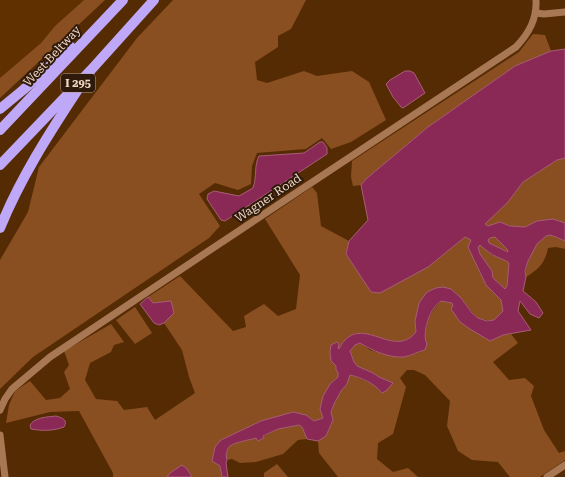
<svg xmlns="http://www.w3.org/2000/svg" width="565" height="477" font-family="'Roboto Serif',serif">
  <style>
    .built { fill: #603000 }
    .green { fill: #894f20 }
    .water { fill: #8a2955; stroke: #a95d76; fill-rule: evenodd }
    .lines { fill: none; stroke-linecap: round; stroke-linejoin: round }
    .minor { stroke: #a87854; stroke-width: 7 }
    .highway { stroke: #bea8f7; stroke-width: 10 }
    .labels { text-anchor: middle; stroke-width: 4; stroke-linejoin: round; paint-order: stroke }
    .shield { fill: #2d1a0b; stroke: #b69d8c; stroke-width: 1 }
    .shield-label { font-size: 11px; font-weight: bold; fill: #f0d5c3 }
    .street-label { font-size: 12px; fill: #f0d5c3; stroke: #2d1a0b }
  </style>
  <rect width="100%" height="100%" fill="#552b04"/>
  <path class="built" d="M0 0H84L55 26 41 43 0 78Z"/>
  <g class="green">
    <path d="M84 0H105L0 98V78L41 43 55 26Z"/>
    <path d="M173 0H306L291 29 278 36V47L255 62 257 80 267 83 304 71 317 76 352 71 369 82 386 120 351 142 331 149 322 138 306 149 257 153 252 166 251 184 238 190 215 183 199 194 220 226 209 238 33 357 0 389V260L28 212 39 167 137 38Z"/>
    <path d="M533 34 545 35 551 51 515 66 428 127 366 179 361 185 353 186 351 177 352 161 519 52Z"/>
    <path d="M565 158V223L553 219 537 221 526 227 510 226 500 222 488 226 484 224 508 202 523 182 557 160Z"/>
    <path d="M312 187 317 193 321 226 349 241 346 254 428 267 465 237 471 240 486 285 501 300 503 311 494 320C474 322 472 310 461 298 458 295 454 292 451 289L415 321 416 332C395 359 364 317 344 341 342 343 341 346 339 349L338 348 337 342 332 345 330 352 338 372V377L330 384 323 418 314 421 306 415 261 421 221 440 220 466 222 477H192L187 469 170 473 167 477H113V473L79 411 50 412 6 423 9 405 15 391 30 381 46 400 60 398 70 389 64 372 69 365 64 351 111 324 124 342 114 345 111 352 90 363 85 380 96 399 117 401 124 410 147 407 155 420 195 393 189 377 182 350 164 323 174 313 171 301 153 303 148 297 180 276 233 331 246 327 244 316 264 304 278 316 296 309 300 275 265 219Z"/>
    <path d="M550 235 565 241V249L556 247 548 248C545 263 539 269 526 277 524 264 536 236 550 235Z"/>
    <path d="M495 237 507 249 509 252 489 243 488 240 490 238Z"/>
    <path d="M480 245C483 248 487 251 491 254 497 257 505 259 509 263L507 286 505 289 493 278 492 271 480 254 478 247Z"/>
    <path d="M441 301 452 303 453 306 490 341 503 335 511 334 518 343 493 362 509 380 525 378 534 386 531 396 544 430 559 453 565 451V460L540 477H510L498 462 472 460 458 451 447 426 450 401 425 375 414 370H407L400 378 406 387 393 434 378 443 377 459 393 472 408 468 418 477H338L319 453 318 441 326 436 333 420 331 412 334 404 341 391 347 384 350 375 361 379 377 386 392 383 379 377 373 373 357 366 354 362 350 351 355 345 360 343 370 350 387 355 405 357 425 350C425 329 426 316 441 301Z"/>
    <path d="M135 307 152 333 135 344 116 320Z"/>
    <path d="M299 425 302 427 307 439 298 440 283 454 256 462 240 463 232 459 227 460 226 455C228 452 227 448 230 446 235 442 250 440 256 438L258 441 264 438 263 437 278 429Z"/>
    <path d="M277 464 288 477H264V473Z"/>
  </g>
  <g class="water">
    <path d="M565 49V158L557 160 523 182 508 202 485 224 488 226 500 222 510 226 525 227 537 221 553 219 565 223V241L556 237 550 235 546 236 537 244 528 261 525 271 526 277 523 291 536 302 543 313 539 318 530 314 520 301 518 311 531 330 503 335 490 341 470 329 460 322 451 309 453 306 452 303 441 301C438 303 436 305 434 308 428 315 422 336 427 344L425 350C418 351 411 356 404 357 389 358 373 351 360 343L355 345 350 351 354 362 357 366 373 373 379 377 393 383 386 391 382 393C374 383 362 378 350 375L347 384 341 391 334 404 331 412 333 420 326 436 318 441 307 439 302 427 299 425 278 429 263 436 264 438 258 441 256 438C250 440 235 442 230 446 227 448 227 452 226 455L227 460 226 463 228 477H222L220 466 212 461 215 447 221 440 261 421 293 412 306 415 314 421 323 418 320 409 323 396 330 384 338 377V372L336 370V366L331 361 330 352 331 345 337 342 339 344 338 348 339 349C341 346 342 343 344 341 365 317 395 359 416 332L415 321 419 303 427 292 436 288 443 287 451 289 461 298 472 313 478 318 487 321 494 320 503 311 501 300 486 285 468 247 471 240 465 237 428 267 380 293 371 292 346 254 349 241 368 220 361 185 366 179 428 127 515 66 551 51ZM495 237 507 249 508 252 489 243 488 240 490 238ZM480 245C485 250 491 254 497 257 501 259 506 260 509 263L507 286 505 289 493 278 492 271 480 254 478 247Z"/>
    <path d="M405 71H410L414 73 425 93 403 108 401 107 393 97 386 84 390 80Z"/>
    <path d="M320 142H323L327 148V154L225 221 221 220 207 199 208 194 214 191 239 196 253 188C257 177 254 165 259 156L304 153Z"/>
    <path d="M148 297 153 303 171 301 174 313 164 323 159 325 154 323 140 304Z"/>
    <path d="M56 416C63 418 68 420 64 427 53 431 43 431 31 429L30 425C35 417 48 417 56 416Z"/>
    <path d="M182 465 187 469 192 477H167L170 473Z"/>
  </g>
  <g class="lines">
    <g class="minor">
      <path d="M536 13 544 14 565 12"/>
      <path d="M0 410 5 399 12 389 50 357 207 252 516 47C529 33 537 19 536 0"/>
      <path d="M0 435 5 477"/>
      <path d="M547 477 565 465"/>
    </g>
    <g class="highway">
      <path d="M0 109 23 90 71 47"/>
      <path d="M0 130 123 0"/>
      <path d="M0 165 91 70 154 0"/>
      <path d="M0 228C20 179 48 135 77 91"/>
    </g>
  </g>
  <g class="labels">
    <rect class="shield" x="61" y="74" width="34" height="18" rx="3"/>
    <g class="shield-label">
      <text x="78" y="87">I 295</text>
    </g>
    <g class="street-label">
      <text transform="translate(52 56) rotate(-47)" y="4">West Beltway</text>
      <text transform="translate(268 198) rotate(-34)" y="4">Wagner Road</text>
    </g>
  </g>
</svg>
